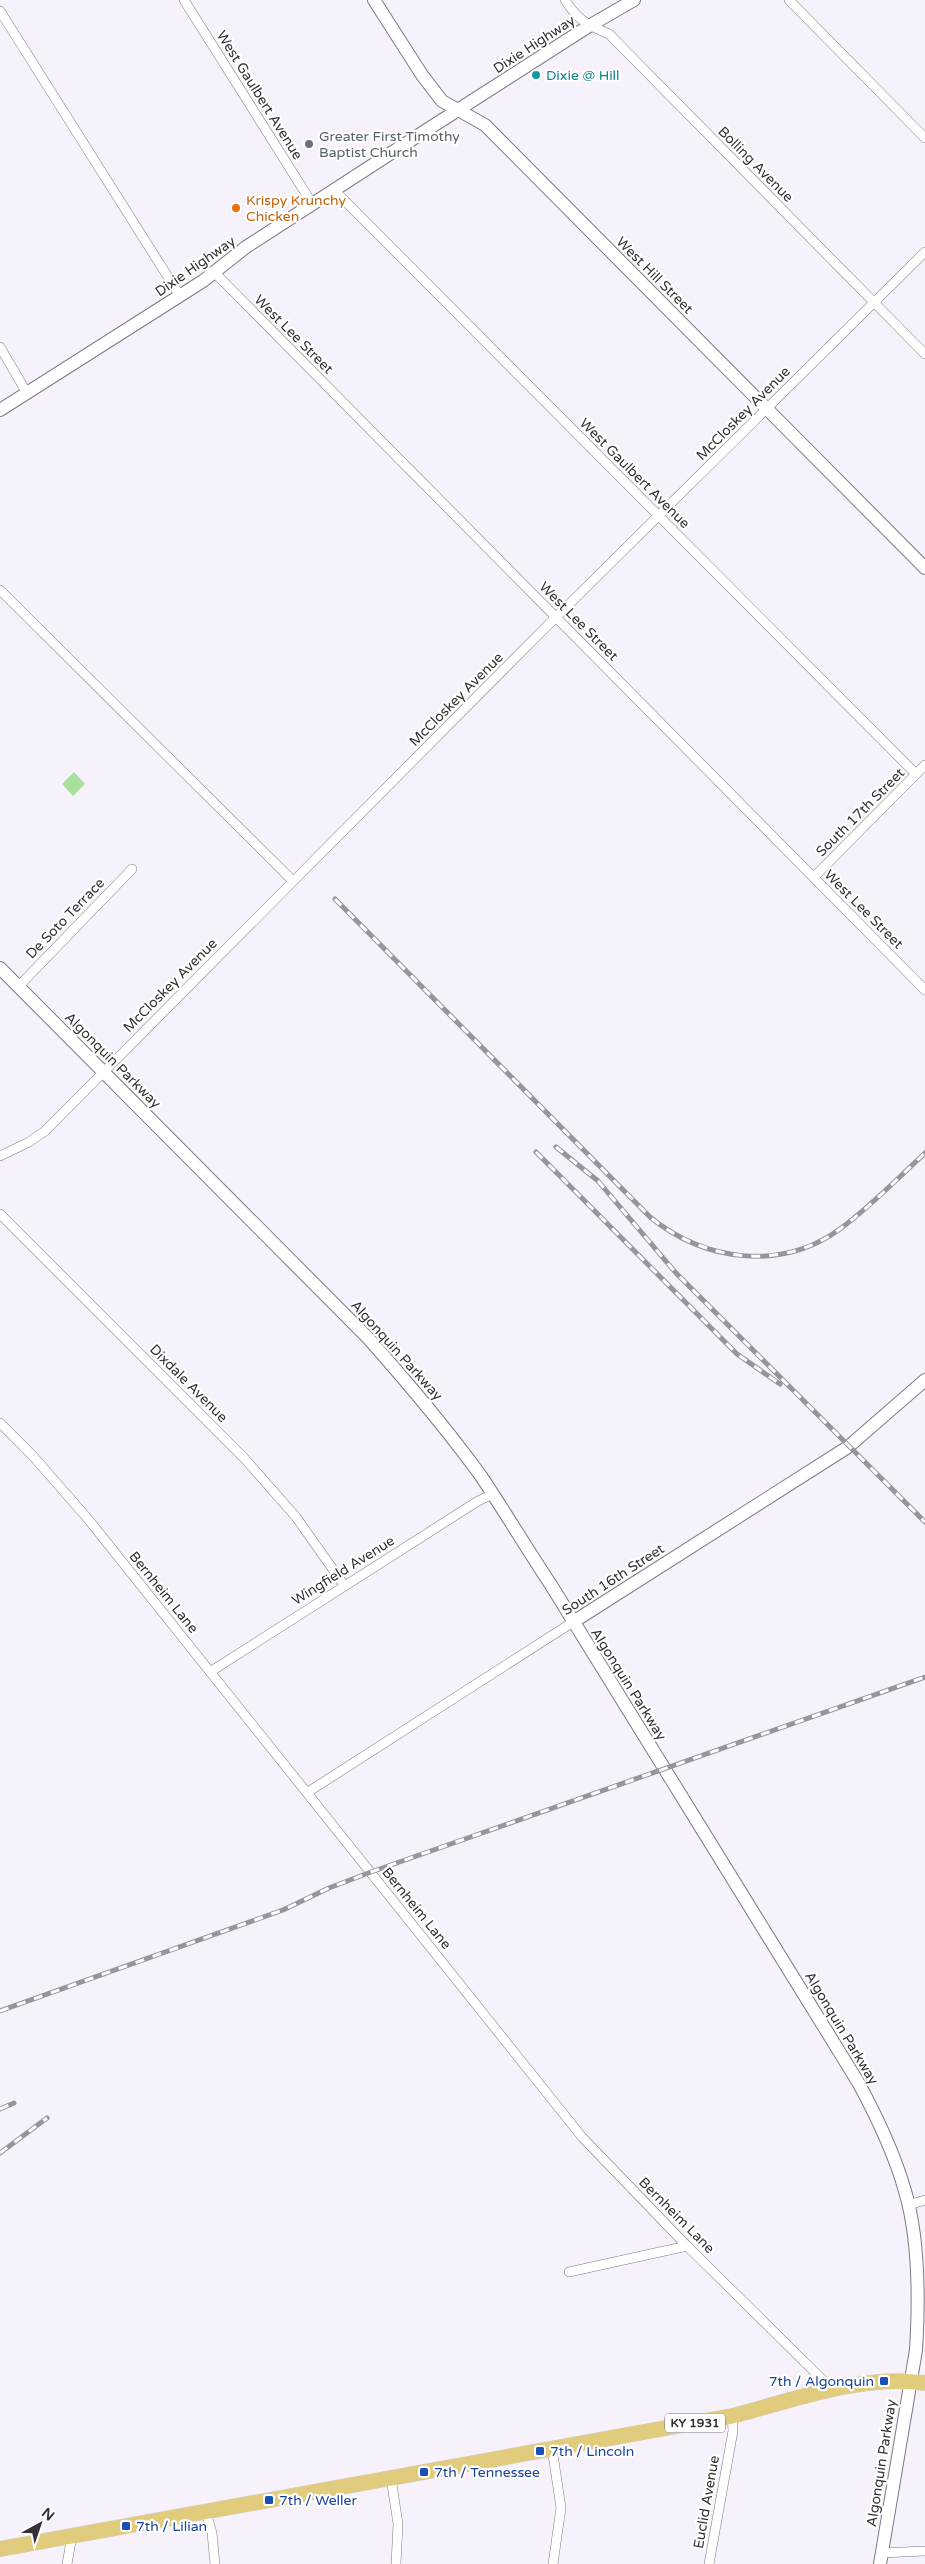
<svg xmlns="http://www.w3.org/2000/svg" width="925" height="2564" font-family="'Varela Round',sans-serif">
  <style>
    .green { fill: #a7e19d }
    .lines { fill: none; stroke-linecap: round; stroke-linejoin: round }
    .street-casing { stroke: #7e7a83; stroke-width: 10 }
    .secondary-casing { stroke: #7e7a83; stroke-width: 14 }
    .primary-casing { stroke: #d2d2d3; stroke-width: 16 }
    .street { stroke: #fff; stroke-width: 9 }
    .secondary { stroke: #fff; stroke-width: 12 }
    .primary { stroke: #e1cc7d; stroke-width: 15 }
    .rail-casing { stroke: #98949b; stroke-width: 5 }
    .rail { stroke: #fff; stroke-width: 3; stroke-dasharray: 9; stroke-linecap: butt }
    .culture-dot { fill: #0f9aa8; stroke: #fff; stroke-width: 2 }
    .worship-dot { fill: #6b7280; stroke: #fff; stroke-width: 2 }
    .food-dot { fill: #e8710a; stroke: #fff; stroke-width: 2 }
    .transit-dot { fill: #1a4fb4; stroke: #fff; stroke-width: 2 }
    .labels { text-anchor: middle; stroke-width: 4.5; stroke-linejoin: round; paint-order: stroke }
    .shield { fill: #fff; stroke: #706f72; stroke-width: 1 }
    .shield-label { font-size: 12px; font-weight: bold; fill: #333135 }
    .street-label { font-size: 14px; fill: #333135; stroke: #fff }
    .culture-label { font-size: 14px; fill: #0d838f; stroke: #fff; text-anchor: start }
    .worship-label { font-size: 14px; fill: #5b616d; stroke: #fff; text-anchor: start }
    .food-label { font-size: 14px; fill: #c56008; stroke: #fff; text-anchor: start }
    .transit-label { font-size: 14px; fill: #164399; stroke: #fff; text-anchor: start }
  </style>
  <rect width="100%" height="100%" fill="#f6f1fb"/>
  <path class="green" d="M74 772 85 784 73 796 62 784Z"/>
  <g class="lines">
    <defs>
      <g id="street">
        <path d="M184 0 313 205"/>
        <path d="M565 0C578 20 587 25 609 34L925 354"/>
        <path d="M789 0 925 138"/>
        <path d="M0 11 180 296"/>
        <path d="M335 191 916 774"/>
        <path d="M214 272 925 990"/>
        <path d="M0 347 27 393"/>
        <path d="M0 590 293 881"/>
        <path d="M814 877 925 765"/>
        <path d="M18 987 132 869"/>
        <path d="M0 1156 29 1142 45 1131 544 629 925 252"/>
        <path d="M0 1214 245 1459 296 1517 344 1585"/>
        <path d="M0 1423 33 1456 88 1519 582 2137 687 2246 833 2390"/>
        <path d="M210 1672 478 1501 493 1494"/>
        <path d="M308 1792 573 1622"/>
        <path d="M908 2205 925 2200"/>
        <path d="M569 2272 687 2246"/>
        <path d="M552 2448 561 2508 553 2564"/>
        <path d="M391 2478 398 2524 396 2564"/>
        <path d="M206 2512 212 2533 215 2564"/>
        <path d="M882 2553 925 2551"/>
        <path d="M67 2564 72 2536"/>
        <path d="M709 2564 733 2431 732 2416"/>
      </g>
      <g id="secondary">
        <path d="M374 0 422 75 442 101 485 125 925 568"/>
        <path d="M0 410 203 281 246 247 436 124 589 26 634 0"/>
        <path d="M0 968 368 1338C408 1383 446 1428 481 1476 505 1512 527 1549 551 1585L858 2082C877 2117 894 2152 905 2191 919 2238 919 2301 916 2350L880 2564"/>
        <path d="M573 1622 848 1447 925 1380"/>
      </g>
      <path id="primary" d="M0 2549 732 2416C794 2400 861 2374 925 2383"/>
    </defs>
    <use href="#street" class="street-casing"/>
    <use href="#secondary" class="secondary-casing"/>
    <use href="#primary" class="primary-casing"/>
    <use href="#street" class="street"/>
    <use href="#secondary" class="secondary"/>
    <use href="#primary" class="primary"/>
    <defs>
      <g id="rail">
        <path d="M335 899 650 1217C704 1261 781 1272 840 1229 870 1207 897 1179 925 1153"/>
        <path d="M556 1147 598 1181 676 1273 925 1522"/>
        <path d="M536 1152 737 1354 780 1384"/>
        <path d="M0 2011 283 1910 329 1888 371 1872 925 1677"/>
        <path d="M0 2109 14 2103"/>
        <path d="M0 2153 47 2118"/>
      </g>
    </defs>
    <use href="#rail" class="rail-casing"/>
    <use href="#rail" class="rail"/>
  </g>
  <circle class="culture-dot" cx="536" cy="75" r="5"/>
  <circle class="worship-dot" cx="309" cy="144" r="5"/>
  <circle class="food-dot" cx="236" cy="208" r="5"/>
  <g class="transit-dot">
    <rect x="879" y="2376" width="10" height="10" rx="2.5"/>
    <rect x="535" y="2446" width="10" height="10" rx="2.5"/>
    <rect x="419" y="2467" width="10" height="10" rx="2.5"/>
    <rect x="264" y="2495" width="10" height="10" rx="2.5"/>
    <rect x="121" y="2521" width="10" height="10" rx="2.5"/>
  </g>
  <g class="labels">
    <rect class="shield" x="665" y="2413.5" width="60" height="19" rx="4"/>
    <g class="shield-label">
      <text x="695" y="2427">KY 1931</text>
    </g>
    <g class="street-label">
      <text transform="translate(534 44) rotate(-33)" y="5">Dixie Highway</text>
      <text transform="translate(260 95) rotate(58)" y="5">West Gaulbert Avenue</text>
      <text transform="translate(756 164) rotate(45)" y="5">Bolling Avenue</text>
      <text transform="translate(195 266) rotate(-35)" y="5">Dixie Highway</text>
      <text transform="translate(655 275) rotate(45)" y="5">West Hill Street</text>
      <text transform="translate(294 334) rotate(45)" y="5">West Lee Street</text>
      <text transform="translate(743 413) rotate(-45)" y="5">McCloskey Avenue</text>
      <text transform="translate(635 473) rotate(45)" y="5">West Gaulbert Avenue</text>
      <text transform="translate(579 621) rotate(45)" y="5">West Lee Street</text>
      <text transform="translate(456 699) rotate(-45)" y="5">McCloskey Avenue</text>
      <text transform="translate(860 812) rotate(-45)" y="5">South 17th Street</text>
      <text transform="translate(864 909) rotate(45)" y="5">West Lee Street</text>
      <text transform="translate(65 918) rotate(-46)" y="5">De Soto Terrace</text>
      <text transform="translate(170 985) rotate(-45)" y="5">McCloskey Avenue</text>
      <text transform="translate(113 1060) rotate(45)" y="5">Algonquin Parkway</text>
      <text transform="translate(397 1350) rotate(48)" y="5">Algonquin Parkway</text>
      <text transform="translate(189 1383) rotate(45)" y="5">Dixdale Avenue</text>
      <text transform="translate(343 1570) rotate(-32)" y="5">Wingfield Avenue</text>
      <text transform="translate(613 1579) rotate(-33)" y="5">South 16th Street</text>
      <text transform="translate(164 1592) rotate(51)" y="5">Bernheim Lane</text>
      <text transform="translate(629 1684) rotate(58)" y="5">Algonquin Parkway</text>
      <text transform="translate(417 1908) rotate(51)" y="5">Bernheim Lane</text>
      <text transform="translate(842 2028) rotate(59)" y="5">Algonquin Parkway</text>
      <text transform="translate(677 2215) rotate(45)" y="5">Bernheim Lane</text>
      <text transform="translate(881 2463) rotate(-81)" y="5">Algonquin Parkway</text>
      <text transform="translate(706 2502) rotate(-80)" y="5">Euclid Avenue</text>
    </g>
    <g class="culture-label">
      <text x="546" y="80">Dixie @ Hill</text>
    </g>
    <g class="worship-label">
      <text x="319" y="141">Greater First Timothy<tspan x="319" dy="16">Baptist Church</tspan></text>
    </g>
    <g class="food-label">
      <text x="246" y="205">Krispy Krunchy<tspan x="246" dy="16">Chicken</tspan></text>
    </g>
    <g class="transit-label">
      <text x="874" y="2386" text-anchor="end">7th / Algonquin</text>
      <text x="550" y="2456">7th / Lincoln</text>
      <text x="434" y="2477">7th / Tennessee</text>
      <text x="279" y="2505">7th / Weller</text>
      <text x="136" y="2531">7th / Lilian</text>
    </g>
  </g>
  <g transform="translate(40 2524) rotate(40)" stroke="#ffffff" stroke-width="4" paint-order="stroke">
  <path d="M0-4L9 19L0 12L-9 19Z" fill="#333135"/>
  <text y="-8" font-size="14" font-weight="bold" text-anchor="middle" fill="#333135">N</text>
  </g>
</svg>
